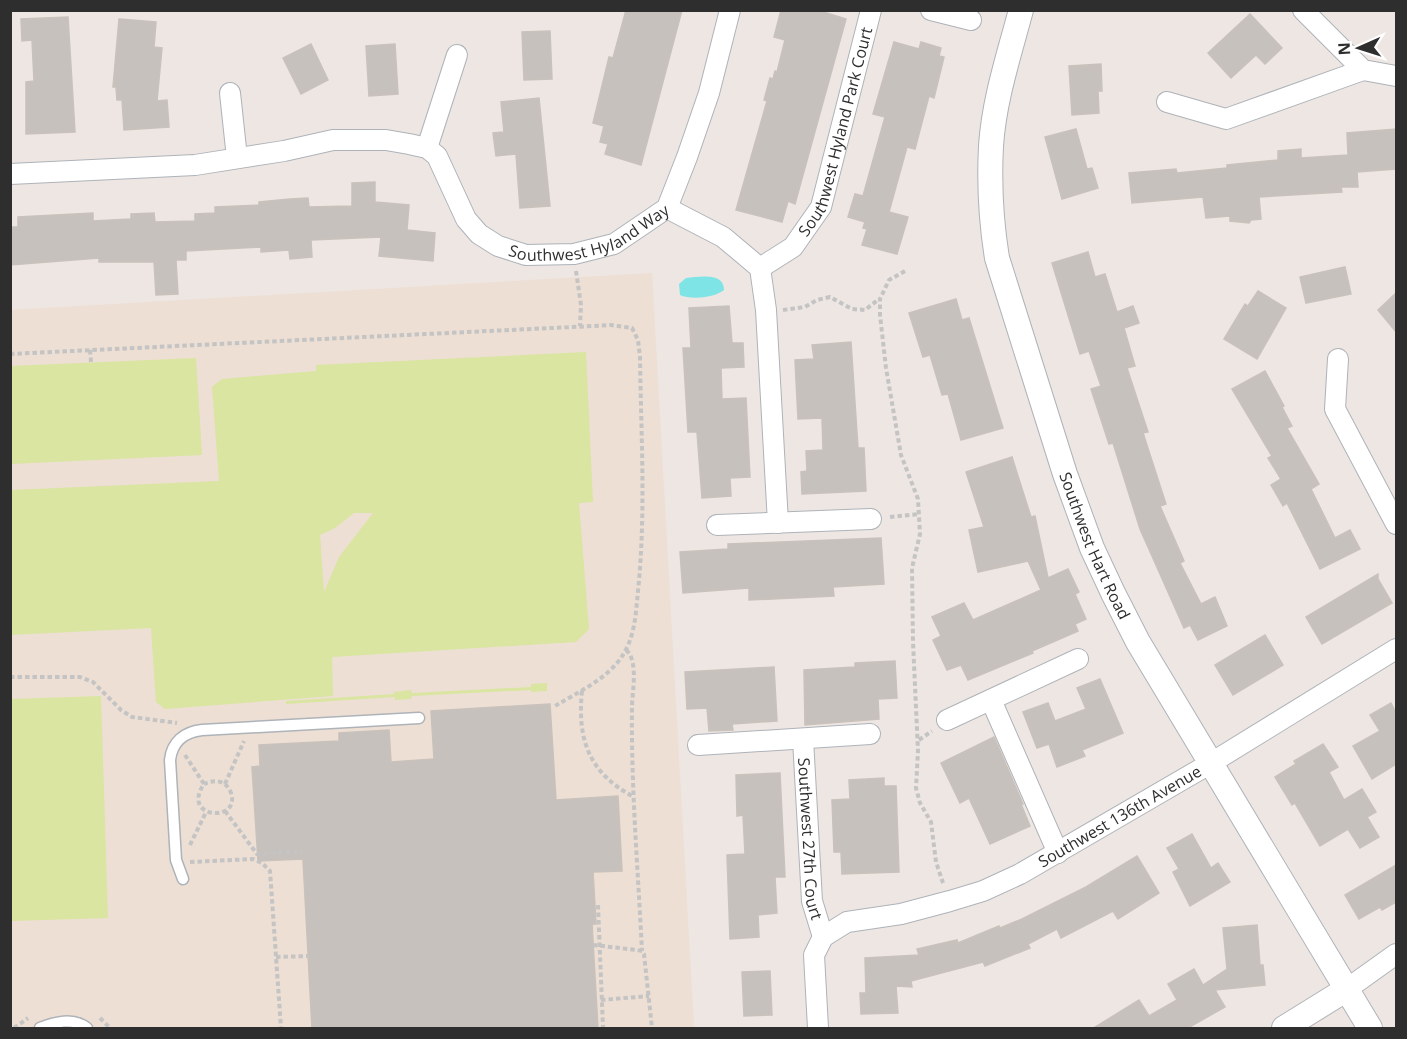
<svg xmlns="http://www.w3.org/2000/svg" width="1407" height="1039" font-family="'Open Sans',sans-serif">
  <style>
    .education { fill: #eddfd3 }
    .pitch { fill: #d9e5a0; fill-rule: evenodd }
    .water { fill: #7ee4e6 }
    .building { fill: #c7c1bd; stroke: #c9c1bb; stroke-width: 1.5 }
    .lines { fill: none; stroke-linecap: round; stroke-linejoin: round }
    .service-casing { stroke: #aeb3b9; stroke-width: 13 }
    .minor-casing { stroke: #aeb3b9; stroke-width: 22 }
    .tertiary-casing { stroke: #aeb3b9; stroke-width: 26 }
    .path { stroke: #c4c4c4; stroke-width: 4; stroke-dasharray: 4.5 3; stroke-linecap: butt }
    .service { stroke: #fff; stroke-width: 10 }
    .minor { stroke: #fff; stroke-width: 20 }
    .tertiary { stroke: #fff; stroke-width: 24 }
    .labels { text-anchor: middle; stroke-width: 5; stroke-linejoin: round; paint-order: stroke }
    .street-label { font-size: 16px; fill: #2e2e2e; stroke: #fff }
  </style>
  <rect width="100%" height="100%" fill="#eee6e2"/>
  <path class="education" d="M652 273 694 1028H11V310Z"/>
  <g class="pitch">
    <path d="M586 352 593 502 579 503 589 629 576 642 332 657 333 696 165 709 156 702 151 628 11 635V490L219 481 212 387 222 379 316 371V365ZM354 513H373L339 557 324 592 320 535 335 528Z"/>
    <path d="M196 358 202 455 11 464V366Z"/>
    <path d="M547 683V691L531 692V690L412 696 411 699 395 700V697L286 704V701L394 694V692L411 690 412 693 531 687V684Z"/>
    <path d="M101 696 108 918 11 921V699Z"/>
  </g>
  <path class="water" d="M686 278C699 277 724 272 724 290 714 298 691 300 680 295L679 284Z"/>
  <g class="building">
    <path d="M626 10H682L641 165 605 154 608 144 600 142 604 126 593 123 609 57 613 58Z"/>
    <path d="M781 10H817L846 19 795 204 788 201 782 222 736 210 767 101 764 100 770 78 773 79 775 71 777 72 785 40 774 37Z"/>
    <path d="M1250 14 1282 48 1265 64 1256 55 1231 78 1208 53Z"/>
    <path d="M68 17 75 132 26 134V82L34 81 32 40 22 41 21 19Z"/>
    <path d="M119 19 156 22 154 47 162 48 157 101 167 100 169 127 124 130 122 100H117L116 87H113Z"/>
    <path d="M550 31 552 79 524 80 522 32Z"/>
    <path d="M894 42 919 49 921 42 941 48 939 56 944 57 934 98 929 96 915 149 907 147 889 212 908 217 897 254 862 245 867 229 863 228 865 222 848 217 855 194 863 196 885 117 873 114Z"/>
    <path d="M311 44 328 80 301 94 283 58Z"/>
    <path d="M395 44 398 94 369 96 366 46Z"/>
    <path d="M1101 64 1102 91H1098L1099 113 1072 115 1069 66Z"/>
    <path d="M539 98 550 206 520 208 516 154 496 156 493 133 504 132 501 102Z"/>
    <path d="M1076 129 1087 169 1092 168 1098 188 1062 199 1045 137Z"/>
    <path d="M1396 129V169L1357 172 1358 187H1341L1342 192 1259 197 1261 219 1251 220 1249 223 1230 221V216L1206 218 1203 197 1132 203 1129 173 1176 169 1177 173 1227 168V165L1278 160V151L1301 149V158L1348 155 1347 133Z"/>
    <path d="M375 182V202L409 205 407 230 435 233 433 261 379 256 381 237 311 240 312 257 290 259 289 250 261 252V247L186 251V260H176L178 294 156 295 154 262H99V258L10 265V227H18V217L93 213V221L131 219V214L154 213 155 222 195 221V214L215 213V207L259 205V202L290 199 308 198 309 207 352 206V183Z"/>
    <path d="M1088 252 1095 277 1105 274 1117 312 1133 306 1139 323 1124 328 1135 366 1127 368 1148 432 1143 433 1166 504 1160 506 1184 561 1180 563 1201 604 1215 597 1227 626 1198 640 1190 625 1184 628 1140 529 1113 443 1109 444 1091 389 1101 386 1089 351 1080 354 1052 263Z"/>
    <path d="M1345 267 1351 294 1306 303 1300 277Z"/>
    <path d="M1258 291 1286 308 1257 359 1224 339 1245 304 1248 306Z"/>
    <path d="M1396 293V332L1378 310Z"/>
    <path d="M956 299 962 320 969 318 1003 428 961 440 948 394 942 395 930 355 923 357 909 313Z"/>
    <path d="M729 306 732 343H743L744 367 721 368 722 399 746 398 750 477 730 478 731 496 702 498 697 432H688L683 348H691L689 308Z"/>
    <path d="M851 342 858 448H864L866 491 802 494 801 472 807 471 806 451 823 450 822 418 798 419 795 360 814 359 812 345Z"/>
    <path d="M1265 371 1284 406 1282 407 1292 426 1287 428 1319 484 1311 489 1335 538 1350 530 1360 549 1320 569 1287 503 1283 506 1271 485 1281 479 1268 458 1272 456 1232 389Z"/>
    <path d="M1012 457 1031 517 1035 516 1048 578 1068 569 1079 592 1075 594 1086 619 1075 624 1078 631 1032 651 1033 653 968 680 961 665 947 670 933 640 941 636 932 617 964 603 973 620 1041 590 1028 561 978 572 969 530 984 527 966 472Z"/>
    <path d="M881 538 884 584 833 587 834 596 749 600V588L683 593 680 552 728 549V544Z"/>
    <path d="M1378 574V579L1392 603 1322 644 1306 617Z"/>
    <path d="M1265 635 1283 665 1233 695 1215 665Z"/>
    <path d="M895 661 897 698 878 699 879 719 805 725 804 670 855 667V663Z"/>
    <path d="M774 667 777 721 732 724 733 730 709 731 707 708 687 709 685 672Z"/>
    <path d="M1100 679 1123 733 1082 750 1085 756 1057 767 1049 744 1037 748 1023 712 1048 703 1055 721 1086 709 1077 688Z"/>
    <path d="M1391 703 1396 713V764L1372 779 1353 746 1380 731 1370 715Z"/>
    <path d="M550 704 556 800 618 796 622 871 593 872 596 924H592L598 1029H312L303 859 258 861 252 767 260 766 259 745 339 741V733L389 730 391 762 434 759 431 711Z"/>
    <path d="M994 737 1023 804H1021L1030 826 990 844 969 798 960 803 941 763Z"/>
    <path d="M1323 744 1338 767 1329 772 1344 800 1362 789 1376 812 1367 817 1379 837 1360 848 1348 829 1320 846 1295 803 1292 805 1275 777 1296 764 1294 761Z"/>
    <path d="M780 773 785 877H775L777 913 758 915 759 937 730 939 727 855 745 854 743 815 737 816 736 775Z"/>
    <path d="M884 778V786H896L899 872 842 874 841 852H834L832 800 850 799 849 780Z"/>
    <path d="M1192 834 1211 868 1218 863 1230 882 1190 906 1173 872 1179 869 1167 848Z"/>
    <path d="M1137 856 1159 893 1118 919 1113 911 1061 938 1057 929 1028 944 1030 948 985 966 983 962 911 981 912 987 896 986 898 1013 861 1014 860 993H866L865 958 919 955 917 949 957 940 958 943 999 926 1000 928 1022 919 1086 887Z"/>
    <path d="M1396 865V902L1382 910 1380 907 1359 919 1345 895Z"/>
    <path d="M1257 925 1260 965H1263L1265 985 1215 990 1225 1007 1186 1029H1092L1139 1000 1149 1016 1177 1000 1168 984 1194 969 1203 985 1227 969 1223 928Z"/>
    <path d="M770 971 772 1015 744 1016 742 972Z"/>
  </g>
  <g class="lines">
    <defs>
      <g id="service">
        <path d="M183 879 176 860 170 760C172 742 184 732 202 730L419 718"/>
        <path d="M40 1028C55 1022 73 1017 87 1028"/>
      </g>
      <g id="minor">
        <path d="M931 10 971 20"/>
        <path d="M1303 10 1363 70 1396 76"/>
        <path d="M230 93 237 158"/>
        <path d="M1167 102 1226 119 1363 70"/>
        <path d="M427 148 457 55"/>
        <path id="s1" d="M10 174 195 165 284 151 333 140H386L409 144 427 148 437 156 466 219 479 234 498 246 526 255 574 254 614 244 667 208 687 157 709 93 730 10"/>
        <path d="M667 208 723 237 760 268 766 310 778 523"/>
        <path id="s2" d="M760 268 793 247 821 207 871 10"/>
        <path d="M1338 359 1335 409 1396 524"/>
        <path d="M717 525 871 519"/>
        <path d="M991 700 1058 853"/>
        <path d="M947 720 1078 659"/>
        <path id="s3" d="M803 739 812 901 823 937"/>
        <path d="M698 745 870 734"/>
        <path id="s4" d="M823 937 847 922 901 914 950 901 983 891 1020 874 1211 763 1396 649"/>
        <path d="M1347 989 1396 954"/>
        <path d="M818 1028 814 955 823 937"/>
      </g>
      <g id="tertiary">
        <path id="s5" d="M1021 10C1009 55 994 100 991 146 989 184 991 221 997 258L1065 474 1092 548 1113 593 1138 642 1370 1028"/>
        <path d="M1284 1028 1347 989"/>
      </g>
    </defs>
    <use href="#service" class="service-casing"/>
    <use href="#minor" class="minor-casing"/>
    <use href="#tertiary" class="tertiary-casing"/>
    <g class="path">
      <path d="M576 271 581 305 580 326"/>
      <path d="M905 271 889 280 880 299V315L886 368 901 455 918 499 920 534 912 568 913 642 918 751 916 788 920 803 931 822 936 862 943 883"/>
      <path d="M783 310 805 307 817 300 830 297 852 309 865 310 879 299"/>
      <path d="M90 350 91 362"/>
      <path d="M10 354 593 326 611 325 632 328 638 340 640 357C641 435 646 513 638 591 636 612 635 635 624 653 610 678 578 692 555 706"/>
      <path d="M890 517 919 514"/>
      <path d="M626 650C639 661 632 692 632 707 631 788 638 870 642 951"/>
      <path d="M10 677H80L93 682 121 710 132 717 177 723"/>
      <path d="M582 691C577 740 589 773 634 797"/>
      <path d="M919 740 932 731"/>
      <path d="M185 755 204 784C180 819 241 823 231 793 226 780 215 779 204 784"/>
      <path d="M225 784 244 741"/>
      <path d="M225 811 257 854 302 851"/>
      <path d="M190 845 206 812"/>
      <path d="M190 862 253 859 262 863 270 871 281 1028"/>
      <path d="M598 905 603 1028"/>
      <path d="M593 945 637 950 642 951 644 954 652 1028"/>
      <path d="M276 957 308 956"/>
      <path d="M601 1000 649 996"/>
      <path d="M100 1018 110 1028"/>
      <path d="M14 1028 28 1018"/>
    </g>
    <use href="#service" class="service"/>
    <use href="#minor" class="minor"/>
    <use href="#tertiary" class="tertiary"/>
  </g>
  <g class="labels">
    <g class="street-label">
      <text dy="6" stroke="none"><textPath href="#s2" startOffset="164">Southwest Hyland Park Court</textPath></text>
      <text dy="6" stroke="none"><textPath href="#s1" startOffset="642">Southwest Hyland Way</textPath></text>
      <text dy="6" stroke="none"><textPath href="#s5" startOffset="556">Southwest Hart Road</textPath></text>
      <text dy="6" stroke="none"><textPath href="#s4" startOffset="324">Southwest 136th Avenue</textPath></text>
      <text dy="6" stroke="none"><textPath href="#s3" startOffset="100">Southwest 27th Court</textPath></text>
    </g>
  </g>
  <rect width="1407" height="1039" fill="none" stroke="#2e2e2e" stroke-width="24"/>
  <g transform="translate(1359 48) rotate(267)" stroke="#ffffff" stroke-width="4.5" paint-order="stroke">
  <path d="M0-4.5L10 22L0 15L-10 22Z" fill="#2e2e2e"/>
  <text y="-9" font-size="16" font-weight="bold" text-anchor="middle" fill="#2e2e2e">N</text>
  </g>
</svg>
